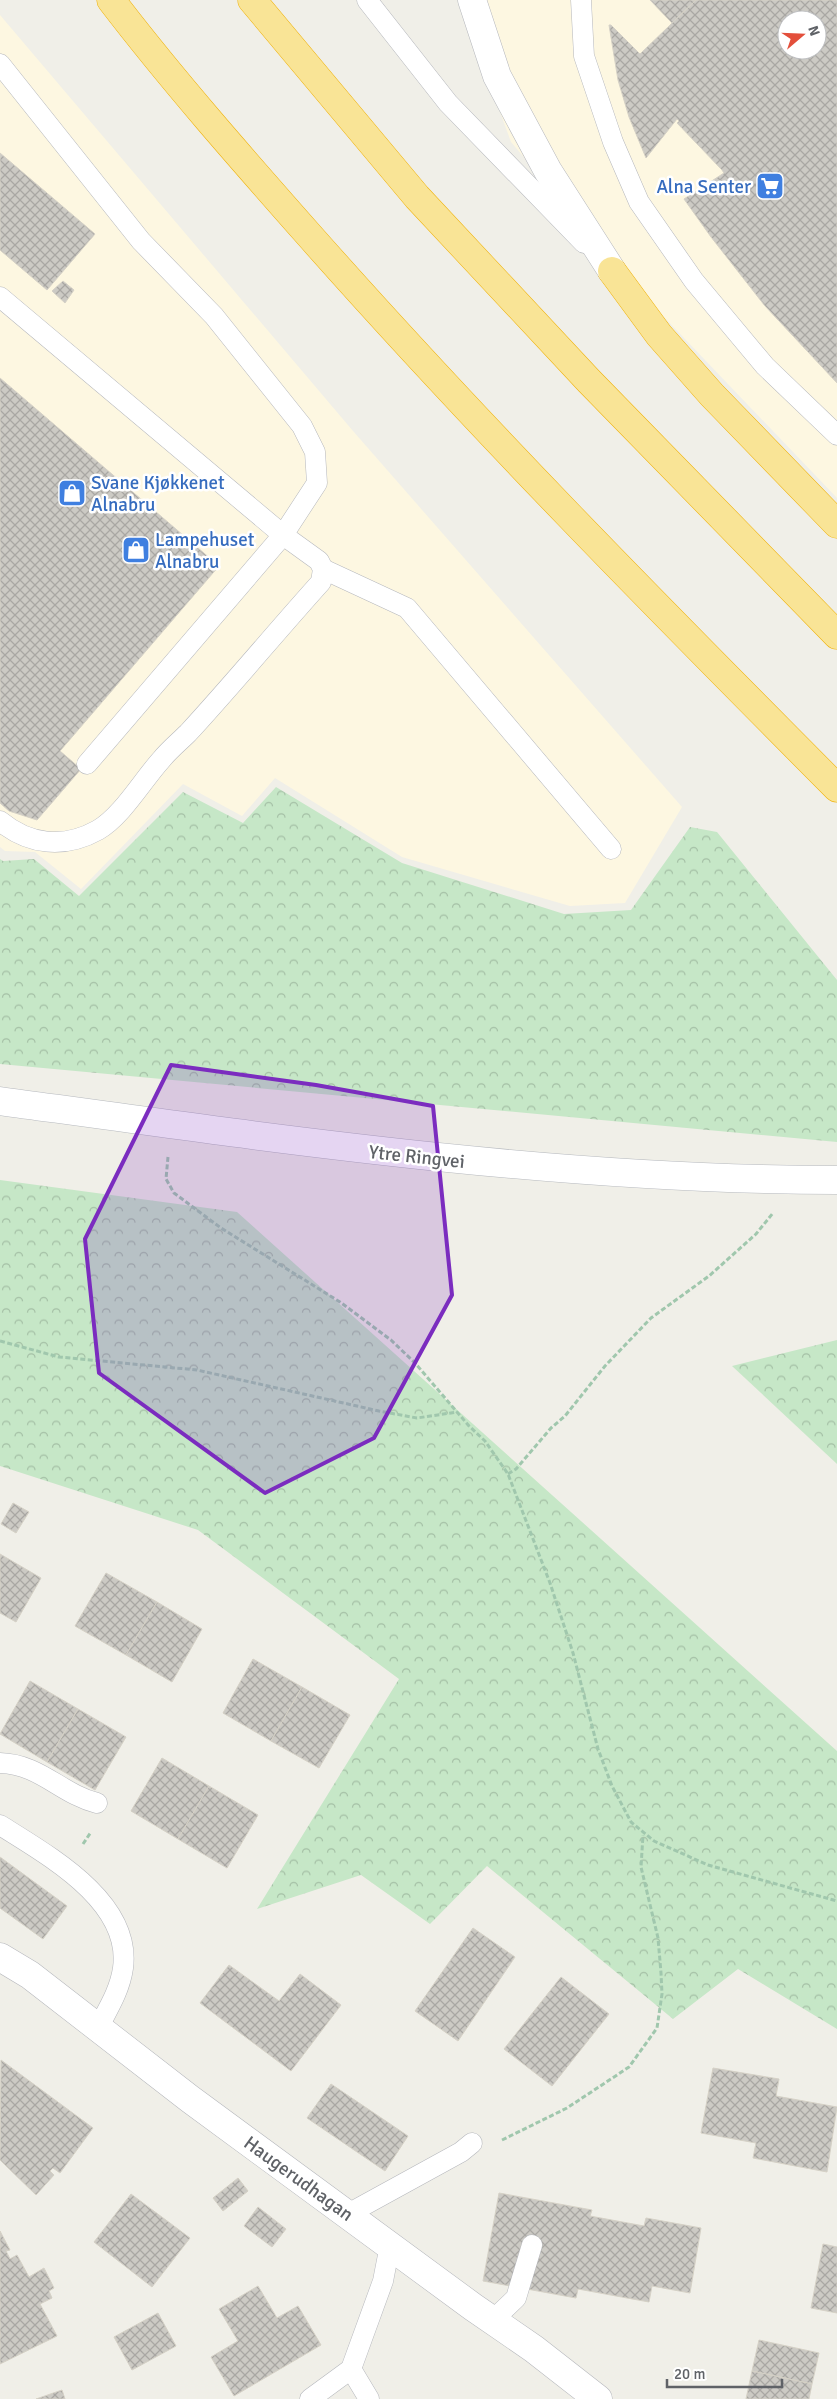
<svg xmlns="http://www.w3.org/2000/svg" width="837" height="2399" font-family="Signika,sans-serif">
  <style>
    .commercial { fill: #fdf7e1; fill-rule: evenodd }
    .forest { fill: url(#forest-crowns) }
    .building { fill: url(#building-cross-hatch); stroke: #d5d1c6; fill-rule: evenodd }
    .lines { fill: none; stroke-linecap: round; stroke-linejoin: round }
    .lane-casing { stroke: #b5b7bc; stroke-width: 21 }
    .street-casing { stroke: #b5b7bc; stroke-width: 29 }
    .secondary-casing { stroke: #b6b9be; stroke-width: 29 }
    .highway-casing { stroke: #efb109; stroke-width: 29 }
    .path { stroke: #a0c7ad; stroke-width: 3; stroke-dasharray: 5 2.5; stroke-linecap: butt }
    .lane { stroke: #fff; stroke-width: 20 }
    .street { stroke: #fff; stroke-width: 28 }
    .secondary { stroke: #fff; stroke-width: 28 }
    .highway { stroke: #f9e496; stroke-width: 28 }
    .marked { fill: #7b2cbf; fill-opacity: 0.2; stroke: #7b2cbf; stroke-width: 4; stroke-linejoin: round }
    .labels { text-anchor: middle; stroke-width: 5; stroke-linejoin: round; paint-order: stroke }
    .shop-label { font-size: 19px; fill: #366cbe; stroke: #fff; text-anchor: start }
    .street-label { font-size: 19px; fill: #5f6267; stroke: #fff }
  </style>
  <defs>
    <pattern id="forest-crowns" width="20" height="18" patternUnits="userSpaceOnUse" patternTransform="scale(1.25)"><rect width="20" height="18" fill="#c6e7c7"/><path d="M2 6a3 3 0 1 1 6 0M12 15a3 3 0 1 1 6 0" fill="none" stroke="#a4bfa5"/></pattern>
    <pattern id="building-cross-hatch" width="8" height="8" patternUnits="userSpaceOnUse" patternTransform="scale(1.25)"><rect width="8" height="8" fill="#cccac4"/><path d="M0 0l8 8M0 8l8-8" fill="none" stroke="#a9a7a3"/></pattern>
  </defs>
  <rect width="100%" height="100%" fill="#f0efe8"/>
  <g class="commercial">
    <path d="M459 0H837V498L620 271 511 142ZM787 20H817V50H787Z"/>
    <path d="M0 15 353 431 682 807 625 903 570 906 402 857 275 778 242 816 183 784 81 889 35 852 5 851 0 847Z"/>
  </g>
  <g class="forest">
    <path d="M276 787 402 863 564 914 631 910 690 827 717 832 837 980V1142L0 1064V859L3 861 34 859 79 896 183 792 243 823Z"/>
    <path d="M0 1180 237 1212 837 1751V2029L738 1969 673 2019 487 1866 430 1924 361 1875 257 1909 399 1679 198 1530 0 1466Z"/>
    <path d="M837 1340V1464L732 1366Z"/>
  </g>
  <g class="building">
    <path d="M650 0H696L672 23Z"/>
    <path d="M696 0H837V383L765 306 711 237 684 199 724 173 722 170 677 123 679 121 677 119 646 158 629 117 618 80 609 25H611L640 54ZM787 20H817V50H787Z"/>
    <path d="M0 153 95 234 47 290 0 250Z"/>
    <path d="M63 281 74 290 65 303 52 291Z"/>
    <path d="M0 378 219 566 60 751 81 769 37 820 9 811 0 803Z"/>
    <path d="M13 1503 29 1512 16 1533 1 1524Z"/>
    <path d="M0 1554 41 1578 16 1622 0 1613Z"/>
    <path d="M106 1573 157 1602 126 1655 75 1626Z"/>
    <path d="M157 1602 202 1629 172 1682 126 1655Z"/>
    <path d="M253 1659 302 1687 271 1741 223 1713Z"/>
    <path d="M30 1681 78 1709 47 1762 0 1734Z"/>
    <path d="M302 1687 350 1715 319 1768 271 1741Z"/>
    <path d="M78 1709 126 1737 95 1790 47 1762Z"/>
    <path d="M162 1758 209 1786 178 1839 131 1811Z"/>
    <path d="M209 1786 258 1815 227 1868 178 1839Z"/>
    <path d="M0 1857 67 1906 43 1939 0 1908Z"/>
    <path d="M473 1928 515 1957 458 2041 415 2011Z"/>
    <path d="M229 1965 279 2001 300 1974 341 2005 291 2071 200 2003Z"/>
    <path d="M561 1977 609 2014 552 2086 504 2049Z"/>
    <path d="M1 2060 93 2128 60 2173 53 2168 50 2171 54 2175 36 2195 0 2160Z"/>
    <path d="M713 2068 779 2079 776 2096 837 2107 827 2172 753 2158 756 2143 701 2133Z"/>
    <path d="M331 2084 408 2136 385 2171 307 2118Z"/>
    <path d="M238 2178 248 2191 223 2211 213 2198Z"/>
    <path d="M499 2193 592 2210 590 2216 644 2226 646 2218 701 2228 690 2293 652 2286 649 2302 578 2289 576 2298 483 2281Z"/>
    <path d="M131 2194 190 2238 152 2287 94 2242Z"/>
    <path d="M258 2207 286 2229 272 2247 244 2226Z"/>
    <path d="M0 2231 10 2250 6 2251 10 2259 17 2255 29 2277 44 2268 54 2288 49 2291 52 2298 40 2304 57 2336 0 2364Z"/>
    <path d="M823 2244 837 2247V2313L811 2308Z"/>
    <path d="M258 2286 277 2318 298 2306 321 2345 234 2396 211 2357 238 2341 219 2309Z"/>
    <path d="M158 2313 176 2346 132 2370 114 2337Z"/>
    <path d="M759 2340 819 2353 812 2384 752 2371Z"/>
    <path d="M752 2371 812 2384 809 2399H746Z"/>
    <path d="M62 2390 65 2399H36Z"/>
  </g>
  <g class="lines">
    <defs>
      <g id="lane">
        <path d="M367 0 448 103 584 243"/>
        <path d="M581 0 584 56 613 142 639 202 694 281 765 366 837 435"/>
        <path d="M0 64 141 241 214 316 302 426 315 452 317 483 283 535 87 764"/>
        <path d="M0 297 283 535 319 561 323 569 321 582C276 632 233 684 188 733 179 742 169 750 161 760 142 781 122 816 98 830 64 849 29 845 0 821"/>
        <path d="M323 569 407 608 611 849"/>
        <path d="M0 1763C40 1764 61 1794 97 1803"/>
        <path d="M0 1825C47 1855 132 1901 123 1968 120 1990 108 2009 98 2028"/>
        <path d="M348 2214 461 2152 472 2143"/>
        <path d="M492 2321 516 2298 532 2245"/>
        <path d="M351 2369 369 2399"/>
        <path d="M310 2399 351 2369 383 2281 390 2245"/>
      </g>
      <g id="street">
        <path d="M472 0 497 76 548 171 612 271"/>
        <path d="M0 1957 30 1975 190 2099 473 2307 534 2349 598 2399"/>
      </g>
      <path id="secondary" d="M0 1101C278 1139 556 1180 837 1180"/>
      <g id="highway">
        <path d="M111 0C173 81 241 158 309 235 478 426 657 607 837 788"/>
        <path d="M252 0 417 197 589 381 837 635"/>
        <path d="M612 271 659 335 712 395 837 524"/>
      </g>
    </defs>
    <use href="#lane" class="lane-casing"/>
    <use href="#street" class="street-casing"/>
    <use href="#secondary" class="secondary-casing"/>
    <use href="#highway" class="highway-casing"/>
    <g class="path">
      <path d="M168 1157 166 1179 174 1193 221 1228 340 1302 391 1340 415 1363 469 1426 485 1441 508 1474 550 1583 573 1653 598 1749 612 1786 631 1822 654 1841 708 1865 837 1901"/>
      <path d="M0 1341 59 1357 197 1370 379 1411 417 1418 457 1412"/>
      <path d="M508 1474 516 1469 551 1428 565 1416 605 1366 651 1318 709 1276 756 1234 773 1213"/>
      <path d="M83 1844 91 1832"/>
      <path d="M502 2140 567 2108 629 2067 657 2028 662 1994 661 1973 658 1938 641 1867 643 1835"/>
    </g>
    <use href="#lane" class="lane"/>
    <use href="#street" class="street"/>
    <use href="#secondary" class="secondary"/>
    <use href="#highway" class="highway"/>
  </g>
  <path class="marked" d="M171 1065 316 1085 433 1106 452 1295 374 1438 265 1493 99 1373 85 1239Z"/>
  <defs>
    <symbol id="supermarket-square" viewBox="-11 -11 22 22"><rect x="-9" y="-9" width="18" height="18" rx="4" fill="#3f7fe0" stroke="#fff"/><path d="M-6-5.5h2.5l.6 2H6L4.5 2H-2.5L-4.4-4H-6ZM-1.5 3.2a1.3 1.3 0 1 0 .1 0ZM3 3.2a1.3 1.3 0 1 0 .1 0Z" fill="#fff"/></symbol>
    <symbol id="shop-square" viewBox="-11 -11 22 22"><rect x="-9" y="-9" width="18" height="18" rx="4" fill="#3f7fe0" stroke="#fff"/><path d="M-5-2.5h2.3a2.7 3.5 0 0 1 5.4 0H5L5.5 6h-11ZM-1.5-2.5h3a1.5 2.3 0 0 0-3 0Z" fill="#fff"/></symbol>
  </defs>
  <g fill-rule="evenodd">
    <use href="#supermarket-square" x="754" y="170" width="32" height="32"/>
    <use href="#shop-square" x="56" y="477" width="32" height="32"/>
    <use href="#shop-square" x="120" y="534" width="32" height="32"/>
  </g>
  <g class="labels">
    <g class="shop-label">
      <text x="751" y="193" text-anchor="end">Alna Senter</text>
      <text x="91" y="489">Svane Kjøkkenet<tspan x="91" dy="22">Alnabru</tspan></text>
      <text x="155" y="546">Lampehuset<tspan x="155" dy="22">Alnabru</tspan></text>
    </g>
    <g class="street-label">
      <text transform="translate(417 1156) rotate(6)" y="7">Ytre Ringvei</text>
      <text transform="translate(299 2178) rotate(36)" y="7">Haugerudhagan</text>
    </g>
  </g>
  <g transform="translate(802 35) rotate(71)"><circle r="24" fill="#ffffff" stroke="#bfc0c2"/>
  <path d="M0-4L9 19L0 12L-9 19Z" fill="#e34f3b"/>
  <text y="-8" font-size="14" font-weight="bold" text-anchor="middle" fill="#5f6267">N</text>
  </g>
  <path d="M667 2379v8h115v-8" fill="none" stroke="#5f6267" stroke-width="2.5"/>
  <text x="674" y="2379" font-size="15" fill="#5f6267" stroke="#ffffff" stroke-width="4" paint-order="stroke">20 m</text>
</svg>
